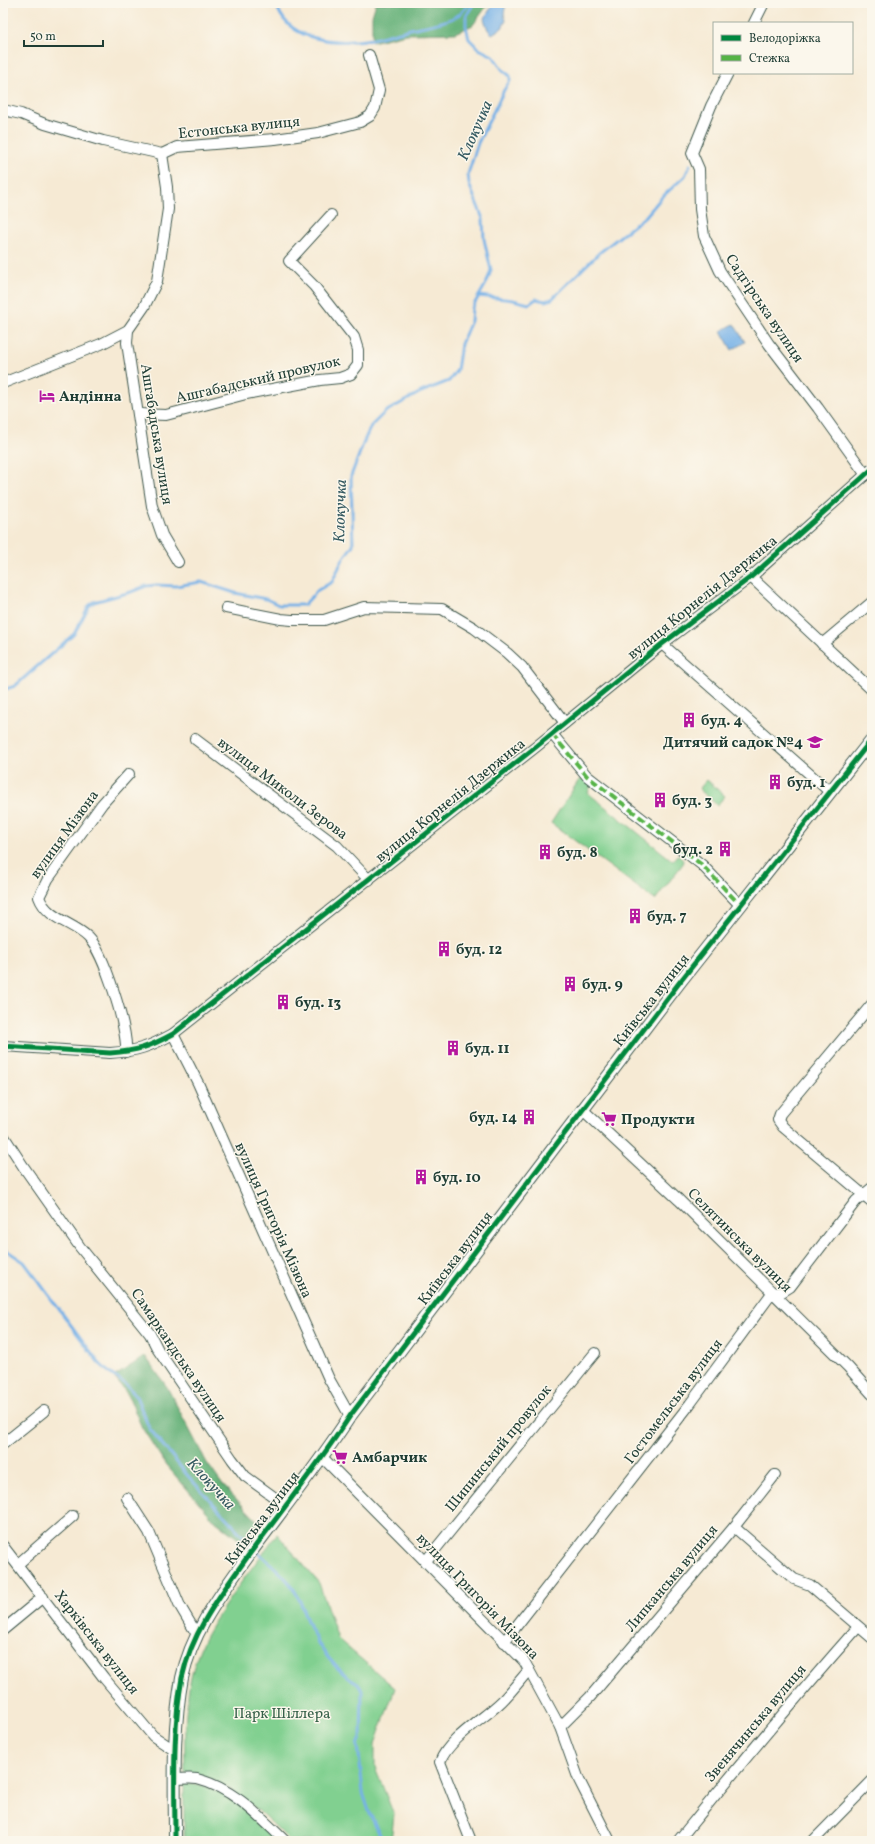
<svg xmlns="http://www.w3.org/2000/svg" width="875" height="1844" font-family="Vollkorn,serif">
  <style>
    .green { fill: #81d090; stroke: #508662 }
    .forest { fill: #68b27a; stroke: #447857 }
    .water { fill: #76b1e7; stroke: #4a778e }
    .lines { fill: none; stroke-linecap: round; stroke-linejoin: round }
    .stream { stroke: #76b1e7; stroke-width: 3 }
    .minor-casing { stroke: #3f574c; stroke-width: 12 }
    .tertiary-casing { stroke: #3f574c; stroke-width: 14 }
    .minor { stroke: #fff; stroke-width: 10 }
    .tertiary { stroke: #fff; stroke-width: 12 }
    .quiet { stroke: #55b346; stroke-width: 4; stroke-dasharray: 8 4; stroke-linecap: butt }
    .cycleway-casing { stroke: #fbf7ec; stroke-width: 8 }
    .cycleway { stroke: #00873e; stroke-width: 5 }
    .labels { text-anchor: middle; stroke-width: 3; stroke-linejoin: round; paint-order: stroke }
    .street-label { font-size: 15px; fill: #1f3d34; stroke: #fbf7ec }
    .poi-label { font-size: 15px; font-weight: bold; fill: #1f3d34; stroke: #fbf7ec; text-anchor: start }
    .park-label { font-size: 15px; fill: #38624b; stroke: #fbf7ec }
    .water-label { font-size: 16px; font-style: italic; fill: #355a61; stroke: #fbf7ec }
  </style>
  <rect width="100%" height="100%" fill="#fbf7ec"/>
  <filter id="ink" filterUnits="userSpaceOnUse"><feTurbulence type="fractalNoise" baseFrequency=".025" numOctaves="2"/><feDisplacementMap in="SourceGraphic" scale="8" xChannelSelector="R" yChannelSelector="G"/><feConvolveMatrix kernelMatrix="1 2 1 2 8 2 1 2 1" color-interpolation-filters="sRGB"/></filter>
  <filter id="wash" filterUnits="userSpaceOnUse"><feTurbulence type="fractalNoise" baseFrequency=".012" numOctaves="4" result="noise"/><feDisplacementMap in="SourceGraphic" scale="16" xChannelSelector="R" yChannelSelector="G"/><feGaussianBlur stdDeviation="0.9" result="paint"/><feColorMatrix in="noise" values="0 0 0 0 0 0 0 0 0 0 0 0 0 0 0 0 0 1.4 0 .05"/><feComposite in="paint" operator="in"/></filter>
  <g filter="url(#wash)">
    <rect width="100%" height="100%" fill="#f6ead4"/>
    <g class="green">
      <path d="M583 779 591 785 588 793 673 861 678 855 683 860 682 865 655 900 551 823 579 780Z"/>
      <path d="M707 780 725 796 717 805 699 789Z"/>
      <path d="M277 1534 319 1583 338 1639 395 1688 375 1744V1767L394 1815 391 1841H290C260 1811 229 1779 185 1773 184 1728 184 1677 206 1636 226 1600 253 1567 277 1534Z"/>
      <path d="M184 1783C224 1783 253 1816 281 1841H184Z"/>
    </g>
    <g class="forest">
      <path d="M376 3H489L473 25 455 33 406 34 372 42V16Z"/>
      <path d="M145 1356 167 1387 207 1463 222 1484 266 1530 249 1547 215 1521 166 1465 142 1428 128 1395 114 1377Z"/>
    </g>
    <g class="water">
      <path d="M494 3H506L504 14 506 20 502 28 492 34 488 30 484 19Z"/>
      <path d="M734 324 745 342 732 350 721 331Z"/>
    </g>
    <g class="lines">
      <g class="stream">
        <path d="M276 3C286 41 333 44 366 40 381 38 395 33 410 29 424 26 445 23 457 16 462 13 466 7 470 3"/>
        <path d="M479 296 513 300 529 304 536 299 545 301 552 299 599 253 646 216 661 198 685 176 690 165"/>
        <path d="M3 690 15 686 74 634 89 606 94 602 131 592 146 586 157 585 176 586 201 582 235 593 266 599 279 605H304L318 590 332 582 343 559 353 545 351 476 365 439 371 426 385 412 421 392 449 381 457 370 461 344 471 321 472 308 487 282 491 270 484 239 483 219 469 184 468 174 478 143 504 90 510 81V76L502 69 493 56 479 49 469 39 466 26V16L474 3"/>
        <path d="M3 1248 24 1262 99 1363 112 1375 126 1384 136 1396 149 1428 188 1476 252 1546"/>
        <path d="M256 1550C269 1563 289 1578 297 1595 302 1604 304 1614 308 1623 317 1646 336 1672 358 1683L362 1691 361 1738 358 1745 363 1793 370 1814 383 1841"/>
      </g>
    </g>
  </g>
  <g filter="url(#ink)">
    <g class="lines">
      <defs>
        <g id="minor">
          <path d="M754 23 764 3"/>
          <path d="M728 73 711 106 692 153 699 169 700 209 704 236 720 271 769 344 818 408 866 475"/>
          <path d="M3 110 21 114 45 124 103 141 162 154 177 147 275 139 318 133 360 122 370 116 375 108 379 90 369 55"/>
          <path d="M128 330 127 343 152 506 162 535 178 562"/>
          <path d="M3 383 101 344 128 330 144 307 157 281 168 209 167 187 162 154"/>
          <path d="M138 414 166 415 246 394 320 380 340 378 351 374 358 365V350L354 337 314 286 289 261 331 215"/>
          <path d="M751 577 872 690"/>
          <path d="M226 608 281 619 292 620H324L364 607 442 609 474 628 507 653 522 667 565 723"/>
          <path d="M662 644 830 792"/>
          <path d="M822 644 872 602"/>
          <path d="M552 734 587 776 702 865 740 905"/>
          <path d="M195 739 337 846 369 880"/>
          <path d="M872 1004 780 1114 778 1120 783 1127 872 1202"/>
          <path d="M173 1034 198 1083 329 1379 350 1416"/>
          <path d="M3 1046 110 1053C138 1051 149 1047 173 1034L537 746 662 644 751 577 872 469"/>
          <path d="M126 1052C128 1029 104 952 88 937 72 922 47 919 39 897L48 879 102 804 129 774"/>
          <path d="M583 1110 679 1200 848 1367 872 1394"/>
          <path d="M3 1135 23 1166 80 1247 150 1334 158 1350 232 1459 245 1476 285 1505"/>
          <path d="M3 1444 44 1411"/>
          <path d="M323 1458 524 1661 560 1727 579 1780 610 1841"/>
          <path d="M127 1498 149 1532 180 1606 196 1633"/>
          <path d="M734 1527 775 1475"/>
          <path d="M3 1546 104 1678 153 1736 174 1750"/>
          <path d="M425 1562 595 1353"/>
          <path d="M18 1564 73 1516"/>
          <path d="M3 1630 43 1597"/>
          <path d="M504 1642 690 1404 772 1293 782 1292 790 1287 856 1201 872 1188"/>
          <path d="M560 1727 590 1697 734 1527 794 1579 810 1585 872 1638"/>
          <path d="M175 1779C182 1779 190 1778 197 1779 233 1788 259 1816 285 1841"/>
          <path d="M471 1841 440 1762C449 1738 484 1719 502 1701 512 1691 520 1680 529 1670"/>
          <path d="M678 1841C737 1768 796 1697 858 1627"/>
          <path d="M813 1841 872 1781"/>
        </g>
        <path id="tertiary" d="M175 1841C175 1786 172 1732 182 1678 192 1631 221 1594 248 1556 282 1510 318 1465 350 1416L679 983 872 739"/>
      </defs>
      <use href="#minor" class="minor-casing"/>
      <use href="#tertiary" class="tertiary-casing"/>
      <use href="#minor" class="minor"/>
      <use href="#tertiary" class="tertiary"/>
      <path class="quiet" d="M552 734 587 776 702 865 740 905"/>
      <defs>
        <g id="cycleway">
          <path d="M3 1046 110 1053C138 1051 149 1047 173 1034L537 746 662 644 751 577 872 469"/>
          <path d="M175 1841C175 1786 172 1732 182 1678 192 1631 221 1594 248 1556 282 1510 318 1465 350 1416L679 983 872 739"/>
        </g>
      </defs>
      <use href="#cycleway" class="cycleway-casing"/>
      <use href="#cycleway" class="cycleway"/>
    </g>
  </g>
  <defs>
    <symbol id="hotel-bare" viewBox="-9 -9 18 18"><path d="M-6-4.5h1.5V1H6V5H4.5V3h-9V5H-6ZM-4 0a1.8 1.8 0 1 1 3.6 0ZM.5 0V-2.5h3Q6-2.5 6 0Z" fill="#b5179e" stroke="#fbf7ec" stroke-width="2.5" paint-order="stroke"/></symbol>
    <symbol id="building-bare" viewBox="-9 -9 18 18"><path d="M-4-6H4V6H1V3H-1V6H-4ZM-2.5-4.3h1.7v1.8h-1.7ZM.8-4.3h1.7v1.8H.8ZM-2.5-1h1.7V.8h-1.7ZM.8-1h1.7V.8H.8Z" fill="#b5179e" stroke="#fbf7ec" stroke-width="2.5" paint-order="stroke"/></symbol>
    <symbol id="school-bare" viewBox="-9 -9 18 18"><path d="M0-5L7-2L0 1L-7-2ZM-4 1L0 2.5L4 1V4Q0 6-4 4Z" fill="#b5179e" stroke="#fbf7ec" stroke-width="2.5" paint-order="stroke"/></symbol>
    <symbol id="supermarket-bare" viewBox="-9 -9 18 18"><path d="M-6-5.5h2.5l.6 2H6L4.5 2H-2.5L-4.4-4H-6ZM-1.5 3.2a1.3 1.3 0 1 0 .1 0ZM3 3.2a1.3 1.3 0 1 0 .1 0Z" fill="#b5179e" stroke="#fbf7ec" stroke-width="2.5" paint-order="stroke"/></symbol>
  </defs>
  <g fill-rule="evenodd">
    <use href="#hotel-bare" x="36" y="385" width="22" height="22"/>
    <use href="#building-bare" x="678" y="709" width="22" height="22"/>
    <use href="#school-bare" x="804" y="731" width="22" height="22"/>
    <use href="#building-bare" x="764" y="771" width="22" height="22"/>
    <use href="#building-bare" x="649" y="789" width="22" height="22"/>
    <use href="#building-bare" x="714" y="838" width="22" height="22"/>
    <use href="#building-bare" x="534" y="841" width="22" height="22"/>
    <use href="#building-bare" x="624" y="905" width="22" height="22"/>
    <use href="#building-bare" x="433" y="938" width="22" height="22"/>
    <use href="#building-bare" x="559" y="973" width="22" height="22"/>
    <use href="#building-bare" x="272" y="991" width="22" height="22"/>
    <use href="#building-bare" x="442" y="1037" width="22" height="22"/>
    <use href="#building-bare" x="518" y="1106" width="22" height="22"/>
    <use href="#supermarket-bare" x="598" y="1108" width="22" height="22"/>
    <use href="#building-bare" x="410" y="1166" width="22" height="22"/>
    <use href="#supermarket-bare" x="329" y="1446" width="22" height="22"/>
  </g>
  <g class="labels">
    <g class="street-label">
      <text transform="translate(239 127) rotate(-6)" y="5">Естонська вулиця</text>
      <text transform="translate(765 308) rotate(56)" y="5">Садгірська вулиця</text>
      <text transform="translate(258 379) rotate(-13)" y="5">Ашгабадський провулок</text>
      <text transform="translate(157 434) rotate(81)" y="5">Ашгабадська вулиця</text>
      <text transform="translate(702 597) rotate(-39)" y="5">вулиця Корнелія Дзержика</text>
      <text transform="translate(283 788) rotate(37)" y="5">вулиця Миколи Зерова</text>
      <text transform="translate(450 800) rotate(-39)" y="5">вулиця Корнелія Дзержика</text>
      <text transform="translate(64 834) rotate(-54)" y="5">вулиця Мізюна</text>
      <text transform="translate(651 1000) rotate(-52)" y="5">Київська вулиця</text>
      <text transform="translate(274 1220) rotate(66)" y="5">вулиця Григорія Мізюна</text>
      <text transform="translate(740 1240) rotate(45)" y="5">Селятинська вулиця</text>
      <text transform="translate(455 1258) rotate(-53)" y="5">Київська вулиця</text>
      <text transform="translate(179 1355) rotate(56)" y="5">Самаркандська вулиця</text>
      <text transform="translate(673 1401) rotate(-53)" y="5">Гостомельська вулиця</text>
      <text transform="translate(498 1448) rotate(-51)" y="5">Шипинський провулок</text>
      <text transform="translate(262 1518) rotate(-53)" y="5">Київська вулиця</text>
      <text transform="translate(671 1578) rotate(-50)" y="5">Липканська вулиця</text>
      <text transform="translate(478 1596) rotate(46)" y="5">вулиця Григорія Мізюна</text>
      <text transform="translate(97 1642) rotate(52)" y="5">Харківська вулиця</text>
      <text transform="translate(755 1723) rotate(-50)" y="5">Звенячинська вулиця</text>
    </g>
    <g class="poi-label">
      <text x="59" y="401">Андінна</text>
      <text x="701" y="725">буд. 4</text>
      <text x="803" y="747" text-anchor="end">Дитячий садок №4</text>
      <text x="787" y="787">буд. 1</text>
      <text x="672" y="805">буд. 3</text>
      <text x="713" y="854" text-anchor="end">буд. 2</text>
      <text x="557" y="857">буд. 8</text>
      <text x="647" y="921">буд. 7</text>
      <text x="456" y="954">буд. 12</text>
      <text x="582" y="989">буд. 9</text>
      <text x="295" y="1007">буд. 13</text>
      <text x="465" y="1053">буд. 11</text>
      <text x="517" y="1122" text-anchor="end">буд. 14</text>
      <text x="621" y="1124">Продукти</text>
      <text x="433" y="1182">буд. 10</text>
      <text x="352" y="1462">Амбарчик</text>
    </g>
    <g class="park-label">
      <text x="282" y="1718">Парк Шіллера</text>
    </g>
    <g class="water-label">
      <text transform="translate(474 130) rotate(-66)" y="6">Клокучка</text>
      <text transform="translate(339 511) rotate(-88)" y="6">Клокучка</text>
      <text transform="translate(212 1483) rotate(48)" y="6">Клокучка</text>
    </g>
  </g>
  <rect width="875" height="1844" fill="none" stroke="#fbf7ec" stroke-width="16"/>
  <rect x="713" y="22" width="140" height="52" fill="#fbf7ec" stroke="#a3ada2"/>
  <rect x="721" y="35" width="20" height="6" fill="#00873e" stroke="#a3ada2"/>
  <text x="749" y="42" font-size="12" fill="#1f3d34">Велодоріжка</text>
  <rect x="721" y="55" width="20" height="6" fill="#55b346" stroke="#a3ada2"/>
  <text x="749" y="62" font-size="12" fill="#1f3d34">Стежка</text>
  <path d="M24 40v6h79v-6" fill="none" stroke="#1f3d34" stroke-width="2"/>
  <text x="30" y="40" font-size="12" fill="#1f3d34" stroke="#fbf7ec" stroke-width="3" paint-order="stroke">50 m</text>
</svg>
